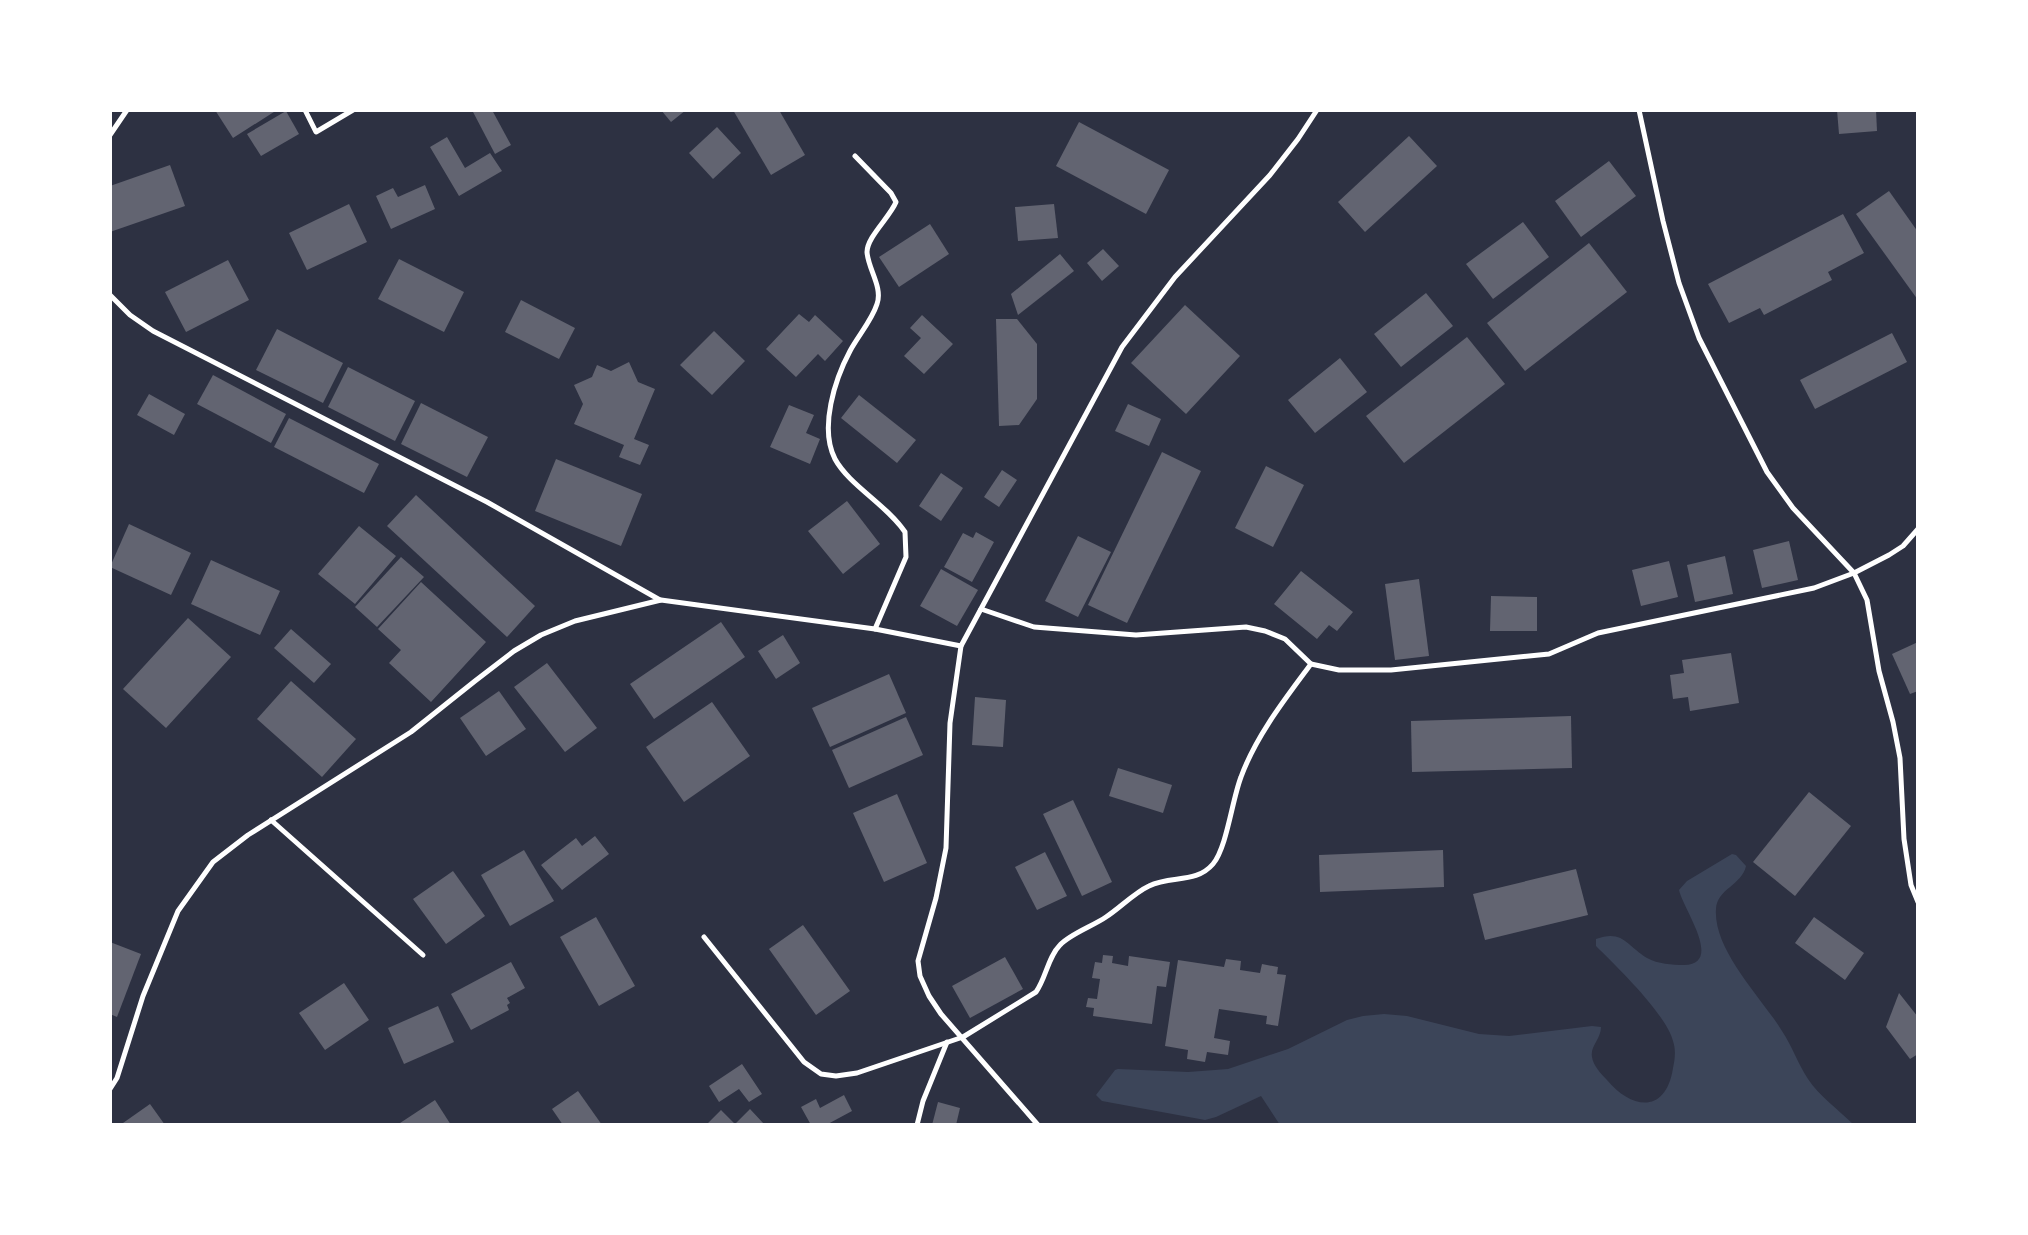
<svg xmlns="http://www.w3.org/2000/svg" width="2028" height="1235" font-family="'Exo 2',sans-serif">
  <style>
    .green { fill: #3c4559 }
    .building { fill: #626471 }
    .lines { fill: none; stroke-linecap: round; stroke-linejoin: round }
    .service { stroke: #fff; stroke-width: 5 }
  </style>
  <rect width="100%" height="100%" fill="#2d3142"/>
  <path class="green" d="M1732 854 1736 855 1746 866C1742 885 1717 889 1716 909 1713 950 1762 998 1782 1031 1792 1046 1798 1064 1808 1079 1819 1096 1839 1110 1854 1125H1280L1261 1096 1216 1117 1205 1120 1102 1101 1096 1095 1115 1070 1118 1069 1188 1072 1228 1069 1288 1049 1347 1020 1363 1016 1384 1014 1407 1016 1479 1034 1509 1036 1592 1026 1601 1027C1601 1039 1590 1046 1592 1057 1593 1065 1601 1074 1607 1080 1632 1110 1666 1114 1673 1068 1675 1059 1676 1050 1673 1041 1666 1014 1617 967 1596 946V939C1623 929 1627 946 1647 958 1658 964 1672 965 1684 965 1724 964 1683 909 1679 890L1687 881Z"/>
  <g class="building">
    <path d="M215 110H277L233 138Z"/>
    <path d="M472 110H492L511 145 495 154Z"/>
    <path d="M661 110H686L671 122Z"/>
    <path d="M733 110H779L805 155 771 175Z"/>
    <path d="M1837 110H1876L1877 131 1839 134Z"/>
    <path d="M286 111 299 134 261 156 247 134Z"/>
    <path d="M1079 122 1169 170 1146 214 1056 166Z"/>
    <path d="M717 127 741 153 713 179 689 153Z"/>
    <path d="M1409 136 1437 166 1365 232 1338 202Z"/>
    <path d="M447 137 465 168 490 153 502 171 459 196 430 147Z"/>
    <path d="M1609 161 1636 196 1581 237 1555 201Z"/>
    <path d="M170 165 185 206 110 232V186Z"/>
    <path d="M425 185 435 209 391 229 376 196 393 188 398 197Z"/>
    <path d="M1889 191 1918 232V300L1856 214Z"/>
    <path d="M349 204 367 242 307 270 289 233Z"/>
    <path d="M1054 204 1058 238 1018 241 1015 207Z"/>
    <path d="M1843 214 1864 253 1828 272 1832 280 1764 315 1760 308 1729 323 1708 284Z"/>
    <path d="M1523 222 1549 257 1493 299 1466 264Z"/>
    <path d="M930 224 949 254 899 287 879 257Z"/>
    <path d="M1589 243 1627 292 1525 371 1487 323Z"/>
    <path d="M1103 249 1119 266 1102 281 1087 263Z"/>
    <path d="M1060 254 1074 271 1018 315 1011 294Z"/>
    <path d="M399 259 464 292 444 332 378 299Z"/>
    <path d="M228 260 249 300 186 332 165 292Z"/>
    <path d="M1426 293 1453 326 1401 367 1374 334Z"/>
    <path d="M521 300 575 328 559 359 505 332Z"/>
    <path d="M1185 305 1240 356 1186 414 1131 363Z"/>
    <path d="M799 314 809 322 815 315 843 341 825 361 818 354 796 377 766 349Z"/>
    <path d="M922 315 953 344 924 374 904 356 921 338 910 328Z"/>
    <path d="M996 319H1017L1037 344V399L1019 425 999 426Z"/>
    <path d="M277 329 343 363 323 403 256 370Z"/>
    <path d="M714 331 745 361 712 395 680 365Z"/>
    <path d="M1892 333 1907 362 1815 409 1800 380Z"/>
    <path d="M1467 337 1505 384 1404 463 1366 416Z"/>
    <path d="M1340 358 1367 392 1315 433 1288 400Z"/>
    <path d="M629 362 638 382 655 389 634 439 649 445 640 465 619 457 624 445 574 424 583 404 574 385 592 377 597 365 611 371Z"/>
    <path d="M348 367 415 401 395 441 328 407Z"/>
    <path d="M213 375 286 414 271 443 197 404Z"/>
    <path d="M149 394 185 414 174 435 137 415Z"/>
    <path d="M859 395 916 440 897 463 841 418Z"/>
    <path d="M421 403 488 437 467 477 401 444Z"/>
    <path d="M1128 404 1161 419 1149 446 1115 431Z"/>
    <path d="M789 405 814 415 806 433 820 439 810 464 770 447Z"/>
    <path d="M289 418 379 464 364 493 274 447Z"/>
    <path d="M1162 452 1201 471 1127 623 1088 605Z"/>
    <path d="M556 459 642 494 621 546 535 511Z"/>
    <path d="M1266 466 1304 485 1273 547 1235 528Z"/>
    <path d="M1002 470 1017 480 999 507 984 497Z"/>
    <path d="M941 473 963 488 941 521 919 506Z"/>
    <path d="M416 495 535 606 507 637 387 526Z"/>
    <path d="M847 501 880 544 843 574 808 531Z"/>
    <path d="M129 524 191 553 171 595 110 567Z"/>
    <path d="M359 526 396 556 355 604 318 574Z"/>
    <path d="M976 532 994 542 972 582 944 567 963 533 973 538Z"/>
    <path d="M1078 536 1111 552 1078 617 1045 601Z"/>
    <path d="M1789 541 1798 580 1762 588 1753 550Z"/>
    <path d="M1725 556 1733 594 1695 602 1687 565Z"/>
    <path d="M401 557 424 577 377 627 355 607Z"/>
    <path d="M211 560 280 591 260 635 191 604Z"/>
    <path d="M1669 561 1678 597 1641 606 1632 570Z"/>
    <path d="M941 569 978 590 957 626 920 606Z"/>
    <path d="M1301 571 1353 612 1337 631 1329 625 1317 639 1274 604Z"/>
    <path d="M1419 579 1429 656 1395 660 1385 584Z"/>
    <path d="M421 582 486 642 431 702 389 663 401 650 378 629Z"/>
    <path d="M1491 596 1537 597V631H1490Z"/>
    <path d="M188 618 231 657 166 728 123 689Z"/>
    <path d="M721 622 745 657 654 719 630 684Z"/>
    <path d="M291 629 331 664 314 683 274 648Z"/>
    <path d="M783 635 800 663 776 679 758 651Z"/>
    <path d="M1918 642V691L1910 694 1892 654Z"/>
    <path d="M1731 653 1739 703 1690 711 1688 697 1673 699 1670 675 1684 673 1682 660Z"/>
    <path d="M547 663 597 728 565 752 514 687Z"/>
    <path d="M889 674 906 713 830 747 812 708Z"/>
    <path d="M291 681 356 739 322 777 257 719Z"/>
    <path d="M499 691 526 729 486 756 460 718Z"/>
    <path d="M975 697 1006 700 1003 747 972 745Z"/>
    <path d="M712 702 750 756 684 802 646 747Z"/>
    <path d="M1571 716 1572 768 1412 772 1411 721Z"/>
    <path d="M906 717 923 755 849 788 832 750Z"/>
    <path d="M1118 768 1172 785 1163 813 1109 796Z"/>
    <path d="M1809 792 1851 826 1795 896 1753 862Z"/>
    <path d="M897 794 927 863 884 882 853 813Z"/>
    <path d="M1073 800 1112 882 1082 896 1043 814Z"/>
    <path d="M595 836 609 854 562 890 541 865 576 838 582 846Z"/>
    <path d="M524 850 554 901 510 926 481 875Z"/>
    <path d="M1443 850 1444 887 1320 892 1319 855Z"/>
    <path d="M1045 852 1067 896 1037 910 1015 867Z"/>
    <path d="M1576 869 1588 915 1485 940 1473 894Z"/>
    <path d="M453 871 485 916 446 944 413 899Z"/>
    <path d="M596 917 635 986 599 1006 560 937Z"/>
    <path d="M1814 917 1864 953 1845 980 1795 943Z"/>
    <path d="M803 925 850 991 816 1015 769 949Z"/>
    <path d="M110 942 141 954 117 1017 110 1014Z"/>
    <path d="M1103 955 1113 956 1112 963 1128 966 1129 956 1170 962 1166 987 1157 986 1152 1024 1093 1016 1094 1008 1086 1007 1088 998 1097 999 1100 979 1092 978 1095 962 1102 963Z"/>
    <path d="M1005 957 1023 989 970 1018 952 986Z"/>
    <path d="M1226 959 1241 961 1240 970 1260 973 1262 964 1278 967 1277 974 1286 975 1278 1026 1266 1024 1267 1016 1219 1009 1214 1038 1230 1041 1228 1055 1207 1052 1205 1062 1187 1059 1188 1050 1165 1046 1178 960 1224 967Z"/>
    <path d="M511 962 525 988 507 998 510 1003 507 1005 509 1010 471 1030 451 994Z"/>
    <path d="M344 983 369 1020 325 1050 299 1013Z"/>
    <path d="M1899 993 1918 1017V1054L1910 1059 1886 1027Z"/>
    <path d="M438 1006 454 1042 404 1064 388 1028Z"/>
    <path d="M742 1064 762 1094 749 1102 739 1089 719 1102 709 1086Z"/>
    <path d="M578 1091 602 1125H563L552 1109Z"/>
    <path d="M844 1095 852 1111 826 1125H811L801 1107 816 1099 820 1108Z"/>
    <path d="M435 1100 451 1125H397Z"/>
    <path d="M938 1102 960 1108 956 1125H932Z"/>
    <path d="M150 1104 165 1125H124L123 1123Z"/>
    <path d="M750 1109 765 1125H710L708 1123 721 1110 735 1124Z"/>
  </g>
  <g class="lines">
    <g class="service">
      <path d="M305 110 316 132 353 110"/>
      <path d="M1639 110 1663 221 1679 283 1699 338 1767 472 1793 508 1854 573 1867 600 1879 671 1893 722 1900 758 1904 839 1911 885 1918 902"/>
      <path d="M110 135 127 110"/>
      <path d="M855 156 891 193 896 202C890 217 867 237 867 252 868 269 883 287 877 304 872 320 858 336 850 351 835 379 819 428 835 459 849 485 887 505 905 532L906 557 875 629"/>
      <path d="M110 295 130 315 153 331 487 502 660 600"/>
      <path d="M1311 664 1339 670H1391L1549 654 1598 633 1814 588 1854 573 1889 555 1903 546 1918 529"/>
      <path d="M271 820 423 955"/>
      <path d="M704 937 804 1062 821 1074 836 1076 857 1073 963 1037 1036 992C1046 978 1048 957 1060 945 1070 934 1093 926 1106 917 1120 908 1134 893 1149 886 1171 875 1196 884 1213 864 1227 847 1232 800 1241 777 1256 736 1285 699 1311 664L1285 639 1265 631 1246 627 1136 635 1034 627 981 609"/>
      <path d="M110 1089 117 1078 143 996 178 911 213 862 248 835 411 732 475 681 514 651 541 635 575 621 661 600 875 629 961 646"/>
      <path d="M917 1125 923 1101 947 1042"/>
      <path d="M1038 1125 941 1014 929 996 920 976 918 961 936 898 946 848 950 723 961 646 1122 347 1175 277 1270 175 1298 139 1317 110"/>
    </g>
  </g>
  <rect width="2028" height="1235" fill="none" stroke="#ffffff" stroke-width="224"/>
</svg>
